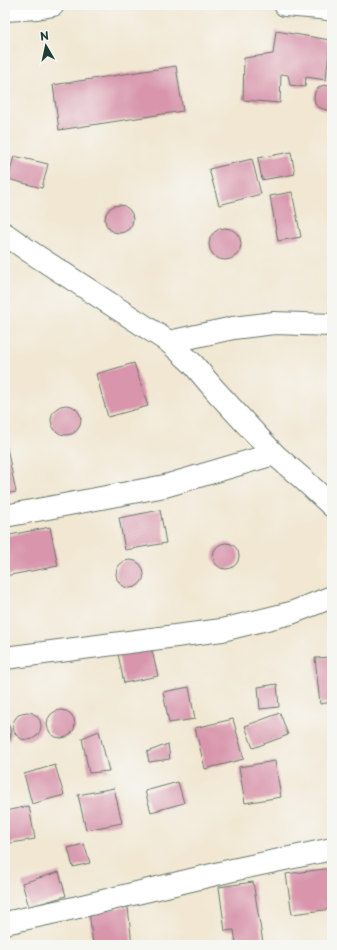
<svg xmlns="http://www.w3.org/2000/svg" width="337" height="950" font-family="'Playpen Sans',sans-serif">
  <style>
    .building { fill: #d895ac }
    .lines { fill: none; stroke-linecap: round; stroke-linejoin: round }
    .minor-casing { stroke: #68786b; stroke-width: 24 }
    .tertiary-casing { stroke: #68786b; stroke-width: 24 }
    .minor { stroke: #fff; stroke-width: 22 }
    .tertiary { stroke: #fff; stroke-width: 22 }
  </style>
  <rect width="100%" height="100%" fill="#f6f6f2"/>
  <filter id="ink" filterUnits="userSpaceOnUse"><feTurbulence type="fractalNoise" baseFrequency=".025" numOctaves="2"/><feDisplacementMap in="SourceGraphic" scale="8" xChannelSelector="R" yChannelSelector="G"/><feConvolveMatrix kernelMatrix="1 2 1 2 8 2 1 2 1" color-interpolation-filters="sRGB"/></filter>
  <filter id="wash" filterUnits="userSpaceOnUse"><feTurbulence type="fractalNoise" baseFrequency=".012" numOctaves="4" result="noise"/><feDisplacementMap in="SourceGraphic" scale="16" xChannelSelector="R" yChannelSelector="G"/><feGaussianBlur stdDeviation="0.9" result="paint"/><feColorMatrix in="noise" values="0 0 0 0 0 0 0 0 0 0 0 0 0 0 0 0 0 1.4 0 .05"/><feComposite in="paint" operator="in"/></filter>
  <g filter="url(#wash)">
    <rect width="100%" height="100%" fill="#f1e7d2"/>
    <g id="blocks">
      <g class="building">
        <path d="M276 31 330 40 326 80 306 77 305 87 290 85 288 75 281 74 280 103 243 100 244 58 273 54Z"/>
        <path d="M176 66 183 111 59 130 53 85Z"/>
        <path d="M325 85 332 87V109L326 110 318 107 315 104 314 97 315 92 317 89 321 86Z"/>
        <path d="M332 138V151H331L329 139Z"/>
        <path d="M291 152 295 174 262 180 258 158Z"/>
        <path d="M14 156 48 164 42 188 8 179Z"/>
        <path d="M252 159 261 194 219 205 209 169Z"/>
        <path d="M292 192 301 237 278 241 270 196Z"/>
        <circle cx="119" cy="219" r="14"/>
        <circle cx="225" cy="244" r="16"/>
        <path d="M134 363 148 406 108 417 96 374Z"/>
        <circle cx="66" cy="420" r="15"/>
        <path d="M5 443H6L16 492 5 494Z"/>
        <path d="M160 510 166 543 125 550 119 518Z"/>
        <path d="M50 527 58 566 5 576V536Z"/>
        <circle cx="226" cy="556" r="13"/>
        <circle cx="130" cy="574" r="14"/>
        <path d="M151 647 158 676 124 683 118 654Z"/>
        <path d="M332 657V702L320 704 315 658Z"/>
        <path d="M277 684 279 707 260 709 258 687Z"/>
        <path d="M189 687 195 719 169 723 163 692Z"/>
        <circle cx="61" cy="724" r="14"/>
        <circle cx="27" cy="726" r="14"/>
        <path d="M280 713 288 735 253 748 245 726Z"/>
        <path d="M233 719 244 759 205 769 195 728Z"/>
        <path d="M5 720 7 722 10 728 11 733 10 739 5 746Z"/>
        <path d="M99 731 109 771 89 773 82 738Z"/>
        <path d="M168 744 170 759 149 762 147 752Z"/>
        <path d="M275 761 281 797 245 803 239 767Z"/>
        <path d="M55 765 64 795 32 804 24 774Z"/>
        <path d="M178 782 184 803 151 812 145 791Z"/>
        <path d="M114 788 122 823 86 830 78 795Z"/>
        <path d="M29 806 35 839 5 844V811Z"/>
        <path d="M84 844 90 863 73 867 68 848Z"/>
        <path d="M332 868V909L292 914 286 874Z"/>
        <path d="M59 872 66 896 29 907 22 883Z"/>
        <path d="M253 882 263 943 251 945H236L234 930 225 931 219 887Z"/>
        <path d="M128 907 132 945H93L89 911Z"/>
      </g>
    </g>
  </g>
  <g filter="url(#ink)">
    <use href="#blocks" fill-opacity="0" stroke="#68786b" stroke-width="1"/>
    <g class="lines">
      <defs>
        <g id="minor">
          <path d="M285 5 320 8 332 10"/>
          <path d="M5 234 29 251 169 342 193 364 214 389 274 454 303 479 332 506"/>
          <path d="M169 342 233 328 274 323 332 325"/>
          <path d="M5 516 165 486 274 454"/>
          <path d="M5 658 222 630 291 613 332 597"/>
          <path d="M5 923 74 908 237 869 332 849"/>
        </g>
        <path id="tertiary" d="M5 10 37 8 53 5"/>
      </defs>
      <use href="#minor" class="minor-casing"/>
      <use href="#tertiary" class="tertiary-casing"/>
      <use href="#minor" class="minor"/>
      <use href="#tertiary" class="tertiary"/>
    </g>
  </g>
  <rect width="337" height="950" fill="none" stroke="#f6f6f2" stroke-width="20"/>
  <g transform="translate(46 46) rotate(351)" stroke="#f6f6f2" stroke-width="3" paint-order="stroke">
  <path d="M0-3L7 15L0 10L-7 15Z" fill="#1f3d34"/>
  <text y="-6" font-size="11" font-weight="bold" text-anchor="middle" fill="#1f3d34">N</text>
  </g>
</svg>
